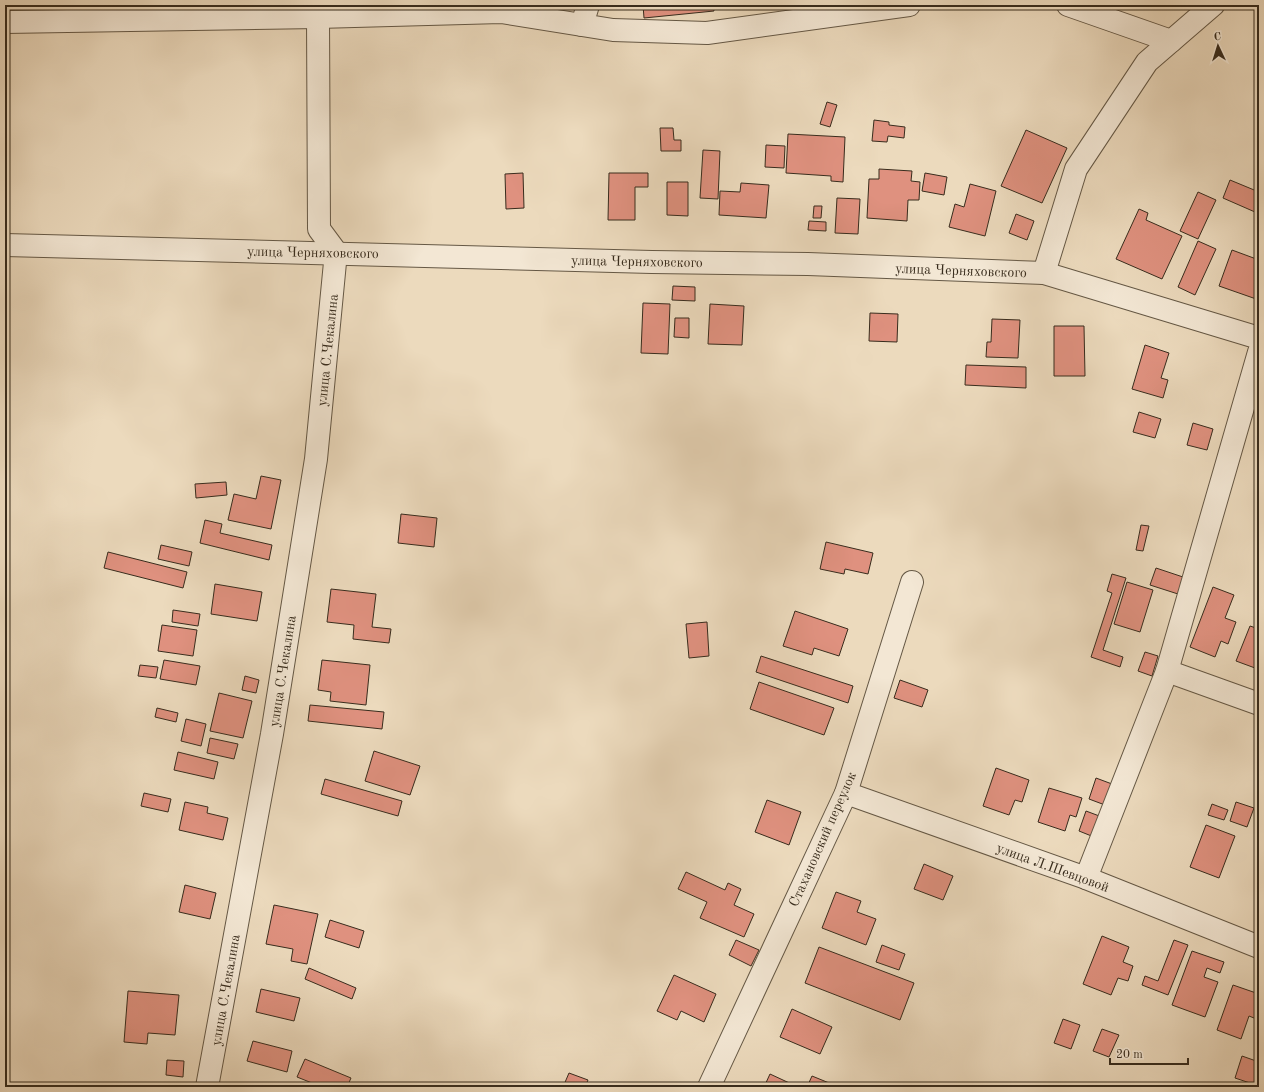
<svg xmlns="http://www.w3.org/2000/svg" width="1264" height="1092" font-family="'Old Standard TT',serif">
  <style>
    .building { fill: #df917f; stroke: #382c1d }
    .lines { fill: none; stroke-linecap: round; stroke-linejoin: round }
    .minor-casing { stroke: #655845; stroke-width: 24 }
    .minor { stroke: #f3e7d4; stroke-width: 22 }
    .labels { text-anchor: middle; stroke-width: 3; stroke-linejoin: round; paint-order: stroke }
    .street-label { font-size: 14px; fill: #382c1d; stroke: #f3e7d4 }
  </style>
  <rect width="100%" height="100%" fill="#ecdabd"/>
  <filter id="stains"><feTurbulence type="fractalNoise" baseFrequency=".005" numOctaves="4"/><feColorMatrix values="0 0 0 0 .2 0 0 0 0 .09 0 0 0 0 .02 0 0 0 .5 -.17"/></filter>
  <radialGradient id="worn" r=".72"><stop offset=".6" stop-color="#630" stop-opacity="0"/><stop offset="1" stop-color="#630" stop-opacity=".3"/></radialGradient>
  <g class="building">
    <path d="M643 5H713L714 11 644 18Z"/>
    <path d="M827 102 837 105 830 127 820 124Z"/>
    <path d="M874 120 889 122V125L905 127 904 138 888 136 887 142 872 141Z"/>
    <path d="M660 128H673L674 140H681V151H661Z"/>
    <path d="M1026 130 1067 148 1042 203 1001 186Z"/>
    <path d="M788 134 845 137 843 182 831 181V176L786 173Z"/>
    <path d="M766 145 785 146 784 168 765 167Z"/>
    <path d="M703 150 720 151 718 199 700 198Z"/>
    <path d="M879 169 912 171 911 181 920 182 919 200H908L907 221 867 218 869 179H879Z"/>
    <path d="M523 173 524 208 506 209 505 174Z"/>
    <path d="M609 173H648V187H635V220H608Z"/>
    <path d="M925 173 947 177 944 195 922 191Z"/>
    <path d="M1230 180 1259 192V202L1255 212 1223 198Z"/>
    <path d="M667 182H688V216L667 215Z"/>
    <path d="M741 183 769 185 766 218 719 215 720 191 740 192Z"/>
    <path d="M970 184 996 191 985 236 949 227 955 204 964 207Z"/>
    <path d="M1198 192 1216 200 1198 239 1180 231Z"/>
    <path d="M837 198 860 199 858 234 835 233Z"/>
    <path d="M814 206H822L821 218H813Z"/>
    <path d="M1139 209 1148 213 1146 220 1182 236 1162 279 1116 259Z"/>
    <path d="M1016 214 1034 221 1027 240 1009 233Z"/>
    <path d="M809 221 826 222V231L808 230Z"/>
    <path d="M1198 241 1216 249 1195 295 1178 287Z"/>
    <path d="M1232 250 1259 260V300L1219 286Z"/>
    <path d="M673 286 695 287V301L672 300Z"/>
    <path d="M643 303 670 304 668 354 641 353Z"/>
    <path d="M710 304 744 306 742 345 708 344Z"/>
    <path d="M870 313 898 314 897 342 869 341Z"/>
    <path d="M675 318H689V338L674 337Z"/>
    <path d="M992 319 1020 320 1018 358 986 357 987 342H991Z"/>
    <path d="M1054 326H1084L1085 376H1054Z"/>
    <path d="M1145 345 1169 353 1161 378 1168 380 1163 398 1132 389Z"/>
    <path d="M966 365 1026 367V388L965 385Z"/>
    <path d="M1139 412 1161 419 1155 438 1133 432Z"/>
    <path d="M1193 423 1213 429 1207 450 1187 445Z"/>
    <path d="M261 476 281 480 271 529 228 520 234 494 256 499Z"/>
    <path d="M226 482 227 495 196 498 195 484Z"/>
    <path d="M401 514 437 518 434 547 398 543Z"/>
    <path d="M205 520 222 524 220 533 272 545 269 560 200 543Z"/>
    <path d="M1141 525 1149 526 1143 551 1136 550Z"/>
    <path d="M826 542 873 553 868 574 845 569 844 574 820 569Z"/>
    <path d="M161 545 192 552 189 566 158 559Z"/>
    <path d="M108 552 187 572 183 588 104 568Z"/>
    <path d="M1156 568 1183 577 1178 594 1150 585Z"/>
    <path d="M1112 574 1126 578 1103 650 1123 657 1120 667 1091 657 1112 593 1107 591Z"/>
    <path d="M1127 582 1153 590 1140 632 1114 624Z"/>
    <path d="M215 584 262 592 257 621 211 614Z"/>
    <path d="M1213 587 1234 595 1225 618 1236 622 1228 644 1221 641 1215 657 1190 647Z"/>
    <path d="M331 589 376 594 372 627 391 629 389 643 353 639 354 625 327 622Z"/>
    <path d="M173 610 200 614 198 626 172 622Z"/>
    <path d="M795 611 848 629 839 656 814 648 812 655 783 646Z"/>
    <path d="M707 622 709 656 689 658 686 624Z"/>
    <path d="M162 625 197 630 193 656 158 651Z"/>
    <path d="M1250 626 1259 629V657L1255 668 1236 661Z"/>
    <path d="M1145 652 1158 656 1152 676 1138 671Z"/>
    <path d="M761 656 853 686 848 703 756 672Z"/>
    <path d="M164 660 200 666 196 685 160 679Z"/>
    <path d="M322 660 370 665 366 705 330 701 331 692 318 690Z"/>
    <path d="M140 665 158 667 156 678 138 676Z"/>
    <path d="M245 676 259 680 256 693 242 690Z"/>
    <path d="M900 680 928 690 922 707 894 698Z"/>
    <path d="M759 682 834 708 824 735 750 709Z"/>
    <path d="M219 693 252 701 243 738 210 731Z"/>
    <path d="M310 705 384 712 382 729 308 721Z"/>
    <path d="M157 708 178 713 176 722 155 717Z"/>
    <path d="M186 719 206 724 201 746 181 741Z"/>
    <path d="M210 738 238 744 234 759 207 753Z"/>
    <path d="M374 751 420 766 410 795 365 781Z"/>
    <path d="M178 752 218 762 214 779 174 770Z"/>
    <path d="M996 768 1029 780 1022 802 1015 800 1009 815 983 806Z"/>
    <path d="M1096 778 1112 784 1105 805 1089 799Z"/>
    <path d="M325 779 402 801 398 816 321 794Z"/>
    <path d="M1049 788 1082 798 1076 817 1070 815 1065 831 1038 822Z"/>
    <path d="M144 793 171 799 168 812 141 806Z"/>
    <path d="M767 800 801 812 789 845 755 832Z"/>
    <path d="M185 802 208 807 207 813 228 818 223 840 179 830Z"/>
    <path d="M1236 802 1254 808 1247 827 1230 821Z"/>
    <path d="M1212 804 1228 810 1224 820 1208 815Z"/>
    <path d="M1086 811 1102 817 1094 837 1079 831Z"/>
    <path d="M1206 825 1235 836 1219 878 1190 867Z"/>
    <path d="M924 864 953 876 943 900 914 889Z"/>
    <path d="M686 872 725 890 728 883 741 889 734 905 754 914 744 937 700 918 707 902 678 889Z"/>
    <path d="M185 885 216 893 210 919 179 912Z"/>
    <path d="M836 892 861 901 857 912 876 919 866 945 822 928Z"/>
    <path d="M274 905 318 914 307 964 291 961 293 949 266 944Z"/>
    <path d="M330 920 364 931 359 948 325 937Z"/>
    <path d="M1102 936 1129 947 1123 962 1133 966 1128 981 1118 978 1111 995 1083 984Z"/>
    <path d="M736 940 759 950 751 966 729 955Z"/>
    <path d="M1174 940 1188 945 1168 995 1142 985 1145 976 1158 981Z"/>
    <path d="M882 945 905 954 899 970 876 962Z"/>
    <path d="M819 947 914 983 900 1020 805 983Z"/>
    <path d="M1192 951 1224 962 1220 973 1207 968 1204 977 1218 982 1205 1017 1172 1005Z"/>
    <path d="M309 968 356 988 352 999 305 979Z"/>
    <path d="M674 975 716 994 704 1022 681 1011 677 1020 657 1011Z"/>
    <path d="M1233 985 1259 994V1020L1249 1016 1241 1039 1217 1030Z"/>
    <path d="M261 989 300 998 294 1021 256 1012Z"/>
    <path d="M128 991 179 995 175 1035 148 1033 147 1044 124 1042Z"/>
    <path d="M792 1009 832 1027 820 1054 780 1037Z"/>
    <path d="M1063 1019 1080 1025 1071 1049 1054 1043Z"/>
    <path d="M1102 1029 1119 1035 1109 1057 1093 1051Z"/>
    <path d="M253 1041 292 1051 287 1072 247 1061Z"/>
    <path d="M1242 1056 1259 1062V1086L1235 1078Z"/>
    <path d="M305 1059 351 1078 347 1087H322L297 1077Z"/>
    <path d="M167 1060 184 1061 183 1077 166 1075Z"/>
    <path d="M569 1073 588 1080 585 1087H563Z"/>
    <path d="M770 1074 798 1087H764Z"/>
    <path d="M812 1076 839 1087H807Z"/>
  </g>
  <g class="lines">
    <defs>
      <g id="minor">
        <path d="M1068 5 1171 41"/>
        <path d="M318 17 319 229 336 252"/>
        <path d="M5 22 318 17 501 12 613 30 707 33 909 5"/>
        <path d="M582 25 588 5"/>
        <path d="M5 245 652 262 808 264 1044 273 1259 338"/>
        <path d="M1044 273 1076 169 1147 62 1213 5"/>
        <path d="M1167 671 1259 704"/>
        <path d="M846 793 1086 878 1259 947"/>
        <path d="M1086 878 1167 671 1259 352"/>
        <path d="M207 1087 272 734 316 459 336 252"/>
        <path d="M709 1087 846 793 912 582"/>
      </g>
    </defs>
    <use href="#minor" class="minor-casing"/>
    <use href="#minor" class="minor"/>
  </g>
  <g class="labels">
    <g class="street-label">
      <text transform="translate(313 252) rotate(1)" y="5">улица Черняховского</text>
      <text transform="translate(637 261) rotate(1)" y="5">улица Черняховского</text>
      <text transform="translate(961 270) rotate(2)" y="5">улица Черняховского</text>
      <text transform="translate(327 350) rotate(-84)" y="5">улица С.Чекалина</text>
      <text transform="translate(282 671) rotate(-81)" y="5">улица С.Чекалина</text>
      <text transform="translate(822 839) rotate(-66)" y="5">Стахановский переулок</text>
      <text transform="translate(1053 867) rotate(20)" y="5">улица Л.Шевцовой</text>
      <text transform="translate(225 990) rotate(-80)" y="5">улица С.Чекалина</text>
    </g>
  </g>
  <rect width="1264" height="1092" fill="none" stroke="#ecdabd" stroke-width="20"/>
  <rect x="6" y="6" width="1252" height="1080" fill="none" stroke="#382c1d" stroke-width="2"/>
  <rect x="10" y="10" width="1244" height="1072" fill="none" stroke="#382c1d"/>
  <g transform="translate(1218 46) rotate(356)" stroke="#f3e7d4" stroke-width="3" paint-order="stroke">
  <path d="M0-3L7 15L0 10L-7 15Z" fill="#382c1d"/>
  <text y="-6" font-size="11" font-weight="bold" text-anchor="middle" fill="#382c1d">С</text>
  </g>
  <path d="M1110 1058v6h78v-6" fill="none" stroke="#382c1d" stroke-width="2"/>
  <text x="1116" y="1058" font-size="12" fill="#382c1d" stroke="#f3e7d4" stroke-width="3" paint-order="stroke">20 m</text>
  <rect width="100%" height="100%" filter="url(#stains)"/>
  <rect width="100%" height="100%" fill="url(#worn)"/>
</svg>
